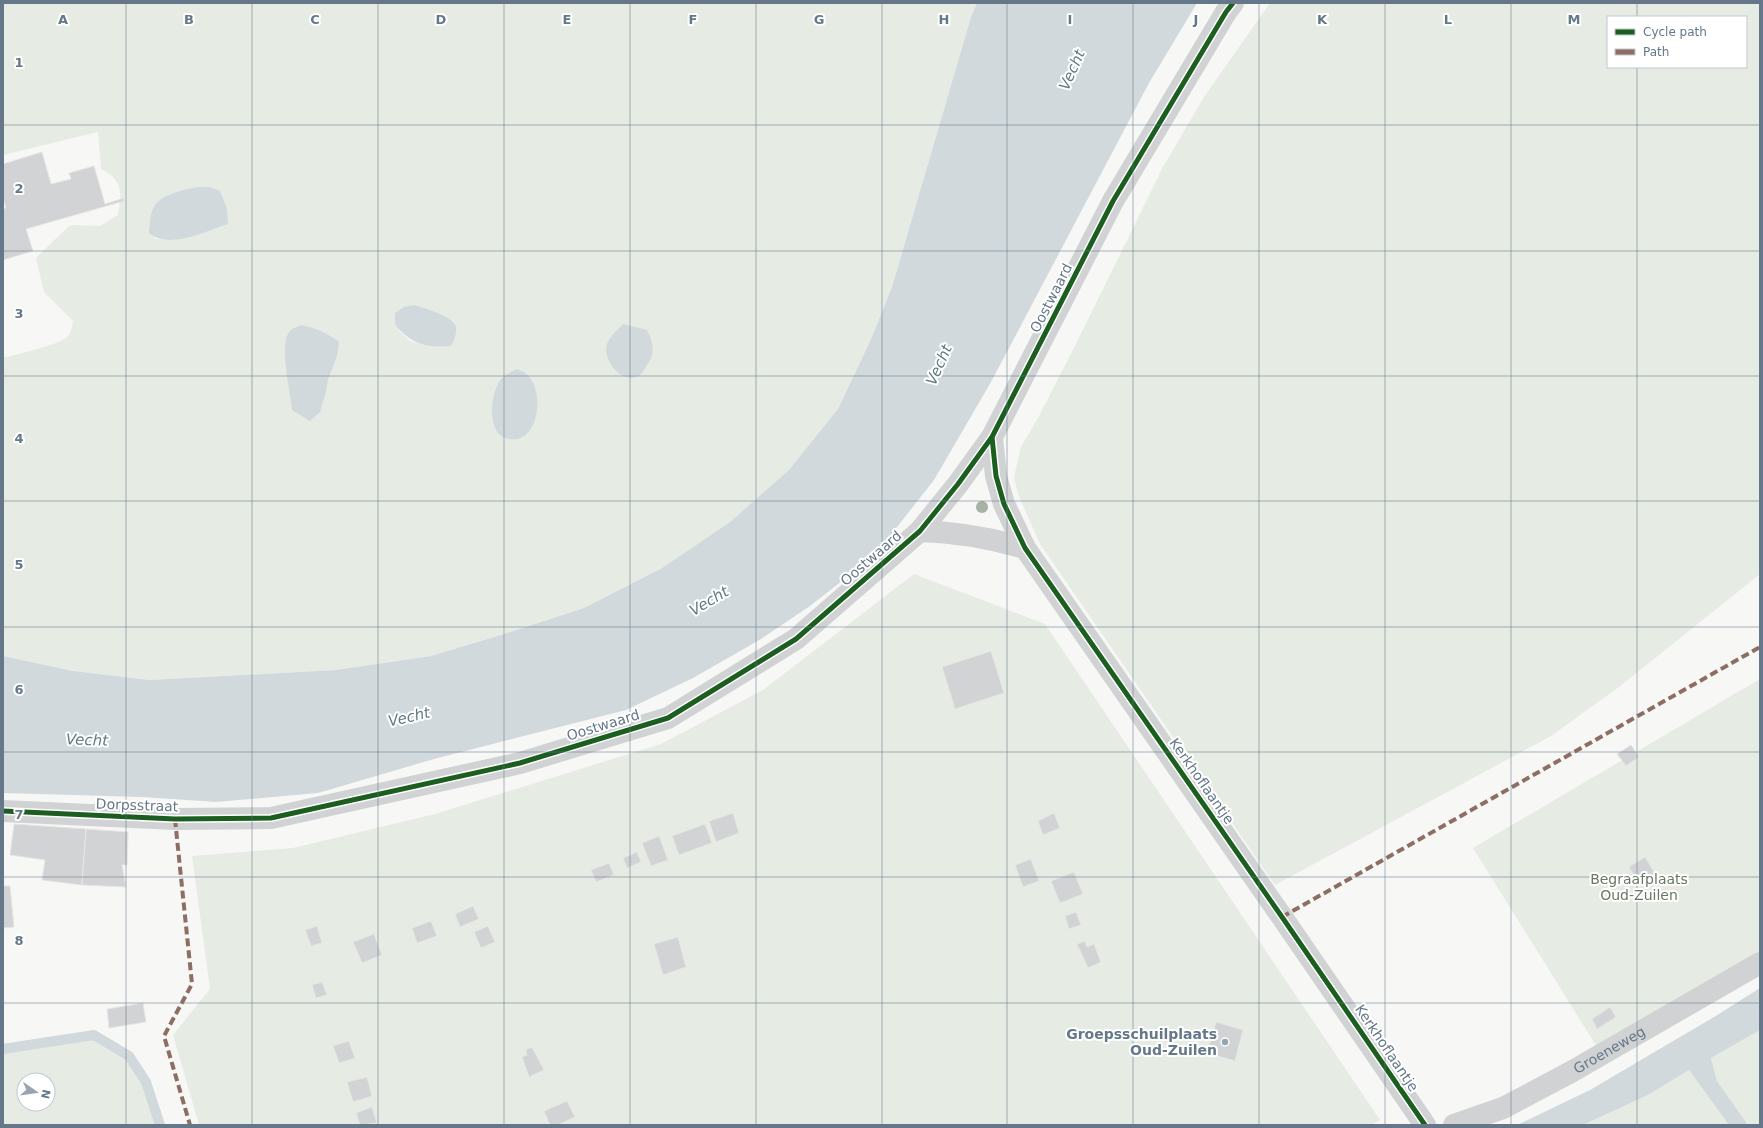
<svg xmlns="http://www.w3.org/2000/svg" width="1763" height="1128" font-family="'DejaVu Sans',sans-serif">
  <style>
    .green { fill: #e6ebe4; fill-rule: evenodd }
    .water { fill: #d1d9dc }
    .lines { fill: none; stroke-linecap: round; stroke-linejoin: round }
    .stream { stroke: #d1d9dc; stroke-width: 10 }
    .building { fill: #d2d3d4; stroke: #e6e6e6 }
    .minor { stroke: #d1d2d3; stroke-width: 22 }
    .quiet { stroke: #8d6e63; stroke-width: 4; stroke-dasharray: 8 4; stroke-linecap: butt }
    .cycleway-casing { stroke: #fff; stroke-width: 8 }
    .cycleway { stroke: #1b5e20; stroke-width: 5 }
    .tree { fill: #a7b2a4 }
    .grid { fill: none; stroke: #657889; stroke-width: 1; stroke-opacity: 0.55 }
    .poi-dot { fill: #98a4af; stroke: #fff; stroke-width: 1.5 }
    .labels { text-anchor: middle; stroke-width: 4; stroke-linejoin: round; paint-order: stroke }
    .street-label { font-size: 14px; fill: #657889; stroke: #fff }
    .park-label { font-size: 14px; fill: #657a60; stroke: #fff }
    .poi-label { font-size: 14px; font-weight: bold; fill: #657889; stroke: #fff; text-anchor: end }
    .water-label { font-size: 15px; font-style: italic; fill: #617a84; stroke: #fff }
    .grid-label { font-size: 13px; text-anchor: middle; font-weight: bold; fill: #657889; stroke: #fff; stroke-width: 4; stroke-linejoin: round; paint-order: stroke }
  </style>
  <rect width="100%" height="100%" fill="#f7f7f6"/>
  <g class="green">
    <path d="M3 3H977L971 17 892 287 872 337 838 409 788 471 730 522 662 568 584 608 504 634 431 656 336 670 150 680 73 671 3 656V358C16 354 61 345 68 336 72 332 72 326 73 321L44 292 36 258 70 225 100 226 118 215C122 192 123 180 101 169L98 132 3 155ZM149 233 178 240 156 239ZM397 329 440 346 425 345 410 341ZM337 356 328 380 326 392 292 410 291 394Z"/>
    <path d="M1270 3H1760V574L1619 687 1551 736 1275 885 1040 544 1018 494 1014 477 1021 447 1038 418 1078 340 1163 167 1204 97ZM1608 17H1746V67H1608Z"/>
    <path d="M914 574 1045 624 1380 1120 1371 1125H199L173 1035 210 989 192 856 293 848 435 814 661 744 763 690Z"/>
    <path d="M1760 679V952L1597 1047 1473 848Z"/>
    <path d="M1760 1030V1125H1748L1717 1081 1711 1058Z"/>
    <path d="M94 1035 129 1056 146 1082 160 1125H3V1049ZM24 1080H48V1104H24Z"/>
    <path d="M1689 1070 1729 1125H1583L1648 1095Z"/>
  </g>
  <g class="water">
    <path d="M977 3H1197L1149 83 991 382 934 480 875 555 810 606 761 639 693 678 626 710 434 759 318 793 216 802 142 797 3 793V656L73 671 150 680 336 670 431 656 504 634 584 608 662 568 730 522 788 471 838 409 872 337 892 287 971 17Z"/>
    <path d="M199 187H210L220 191 227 209 228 224C207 231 168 250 149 233 150 225 150 212 155 205 161 195 188 188 199 187Z"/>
    <path d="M414 305C424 308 454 316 456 327 457 334 454 340 451 346 433 347 419 347 404 334 396 327 394 325 395 313L404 307Z"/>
    <path d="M623 324 647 330C653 342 656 353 647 365 645 367 643 373 640 375 622 386 602 360 607 344 610 336 618 330 623 324Z"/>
    <path d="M301 325C316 328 327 333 339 342L337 356 328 380 326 392 320 412 310 421 292 410C291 393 278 343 290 331 292 328 298 327 301 325Z"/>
    <path d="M517 369C519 370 523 371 525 373 546 388 540 444 509 439 487 436 490 399 498 384 502 376 509 373 517 369Z"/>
    <path d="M1760 988V1030L1711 1058 1717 1081 1748 1125H1729L1689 1070 1648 1095 1583 1125H1517L1590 1090 1714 1017Z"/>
  </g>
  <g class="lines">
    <path class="stream" d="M3 1049 94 1035 129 1056 146 1082 160 1125"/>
  </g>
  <g class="building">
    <path d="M42 152 51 184 71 179 69 173 94 166 105 204 124 198V201L26 229 33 251 3 260V209L6 208 3 198V164Z"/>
    <path d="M991 651 1004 693 955 709 942 667Z"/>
    <path d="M1631 745 1639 757 1626 766 1617 754Z"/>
    <path d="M733 813 739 833 716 842 709 821Z"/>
    <path d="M1054 813 1060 828 1043 835 1038 821Z"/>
    <path d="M14 824 86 829 82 885 42 880 45 860 10 855Z"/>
    <path d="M705 824 712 843 679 855 672 836Z"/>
    <path d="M86 829 128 832 127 865H122L126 887 82 885Z"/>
    <path d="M659 836 668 860 651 866 642 843Z"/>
    <path d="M637 852 641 862 627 868 623 858Z"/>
    <path d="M1645 857 1656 875 1640 885 1629 867Z"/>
    <path d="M1031 859 1039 881 1023 887 1015 865Z"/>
    <path d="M609 863 614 875 596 882 591 870Z"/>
    <path d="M1074 872 1083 894 1060 903 1051 881Z"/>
    <path d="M3 886H10L14 927 3 928Z"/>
    <path d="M473 906 479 919 460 927 455 914Z"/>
    <path d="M1076 912 1081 925 1069 929 1065 916Z"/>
    <path d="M431 921 437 936 417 943 412 928Z"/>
    <path d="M317 926 322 943 311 946 305 930Z"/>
    <path d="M488 926 495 942 481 948 474 932Z"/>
    <path d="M374 934 382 955 362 963 353 942Z"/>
    <path d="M678 937 686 967 663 975 654 944Z"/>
    <path d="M1085 941 1087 947 1094 944 1101 962 1088 968 1077 944Z"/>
    <path d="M322 982 327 995 316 998 312 985Z"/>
    <path d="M143 1003 146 1022 109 1028 107 1009Z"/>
    <path d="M1610 1007 1616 1017 1597 1029 1592 1019Z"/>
    <path d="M1216 1022 1243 1030 1235 1061 1207 1053Z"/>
    <path d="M349 1041 355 1058 339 1063 333 1046Z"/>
    <path d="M532 1047 544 1070 529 1077 522 1057 527 1055 526 1050Z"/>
    <path d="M367 1077 372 1096 353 1102 347 1082Z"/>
    <path d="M567 1101 575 1117 558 1125H550L544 1111Z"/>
    <path d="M372 1107 377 1123 360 1125 356 1113Z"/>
  </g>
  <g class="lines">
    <g class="minor">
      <path d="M992 437 996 476 1004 504 1025 548 1282 917 1425 1125"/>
      <path d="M920 531C956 532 990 538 1025 548"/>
      <path d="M3 811 175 819 271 818 520 763 668 718 796 639 920 531 958 484 992 437 1113 201 1226 12 1233 3"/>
      <path id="s1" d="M1454 1125 1503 1108 1571 1072 1760 963"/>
    </g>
    <g class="quiet">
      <path d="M175 819 192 984 164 1036 190 1125"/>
      <path d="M1282 917 1760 647"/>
    </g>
    <defs>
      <g id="cycleway">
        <path d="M992 437 996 476 1004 504 1025 548 1282 917 1425 1125"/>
        <path d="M3 811 175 819 271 818 520 763 668 718 796 639 920 531 958 484 992 437 1113 201 1226 12 1233 3"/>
      </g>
    </defs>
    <use href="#cycleway" class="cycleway-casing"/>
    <use href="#cycleway" class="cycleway"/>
  </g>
  <circle class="tree" cx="982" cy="507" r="6"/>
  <path class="grid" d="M126 3V1125M252 3V1125M378 3V1125M504 3V1125M630 3V1125M756 3V1125M882 3V1125M1007 3V1125M1133 3V1125M1259 3V1125M1385 3V1125M1511 3V1125M1637 3V17M1637 67V1125M3 125H1760M3 251H1760M3 376H1760M3 501H1760M3 627H1760M3 752H1760M3 877H1760M3 1003H1760"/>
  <circle class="poi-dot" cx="1225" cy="1042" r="4"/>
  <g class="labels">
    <g class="street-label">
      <text transform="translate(1051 298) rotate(-63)" y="5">Oostwaard</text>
      <text transform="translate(871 558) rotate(-41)" y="5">Oostwaard</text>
      <text transform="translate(603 725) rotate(-17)" y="5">Oostwaard</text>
      <text transform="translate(1202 781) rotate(55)" y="5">Kerkhoflaantje</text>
      <text transform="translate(137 805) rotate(2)" y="5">Dorpsstraat</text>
      <text transform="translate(1387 1048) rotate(56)" y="5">Kerkhoflaantje</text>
      <text dy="5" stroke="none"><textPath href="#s1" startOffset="173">Groeneweg</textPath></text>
    </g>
    <g class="park-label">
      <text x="1639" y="884">Begraafplaats<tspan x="1639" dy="16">Oud-Zuilen</tspan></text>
    </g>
    <g class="poi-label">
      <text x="1217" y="1039">Groepsschuilplaats<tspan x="1217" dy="16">Oud-Zuilen</tspan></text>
    </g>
    <g class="water-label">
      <text transform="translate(1072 70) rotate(-66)" y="5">Vecht</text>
      <text transform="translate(939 365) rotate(-66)" y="5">Vecht</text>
      <text transform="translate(709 601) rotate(-31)" y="5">Vecht</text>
      <text transform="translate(409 717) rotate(-13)" y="5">Vecht</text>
      <text transform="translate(87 740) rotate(2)" y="5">Vecht</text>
    </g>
  </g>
  <g class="grid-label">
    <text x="63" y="24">A</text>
    <text x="189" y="24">B</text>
    <text x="315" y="24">C</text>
    <text x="441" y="24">D</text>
    <text x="567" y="24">E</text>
    <text x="693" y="24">F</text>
    <text x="819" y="24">G</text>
    <text x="944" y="24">H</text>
    <text x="1070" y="24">I</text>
    <text x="1196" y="24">J</text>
    <text x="1322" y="24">K</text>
    <text x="1448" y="24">L</text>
    <text x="1574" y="24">M</text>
    <text x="19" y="67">1</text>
    <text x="19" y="193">2</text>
    <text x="19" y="318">3</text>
    <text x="19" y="443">4</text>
    <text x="19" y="569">5</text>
    <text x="19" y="694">6</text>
    <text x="19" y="819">7</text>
    <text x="19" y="945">8</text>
  </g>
  <rect width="1763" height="1128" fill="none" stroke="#657889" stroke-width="8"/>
  <rect x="1607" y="16" width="140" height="52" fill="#ffffff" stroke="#c1c9d0"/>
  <rect x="1615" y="29" width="20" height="6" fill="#1b5e20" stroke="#c1c9d0"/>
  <text x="1643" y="36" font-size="12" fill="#657889">Cycle path</text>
  <rect x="1615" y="49" width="20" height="6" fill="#8d6e63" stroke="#c1c9d0"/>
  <text x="1643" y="56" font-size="12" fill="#657889">Path</text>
  <g transform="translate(36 1092) rotate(103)"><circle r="19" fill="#ffffff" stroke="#c1c9d0"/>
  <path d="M0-3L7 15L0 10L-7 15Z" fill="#98a4af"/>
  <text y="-6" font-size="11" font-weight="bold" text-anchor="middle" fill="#657889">N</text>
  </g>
</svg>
